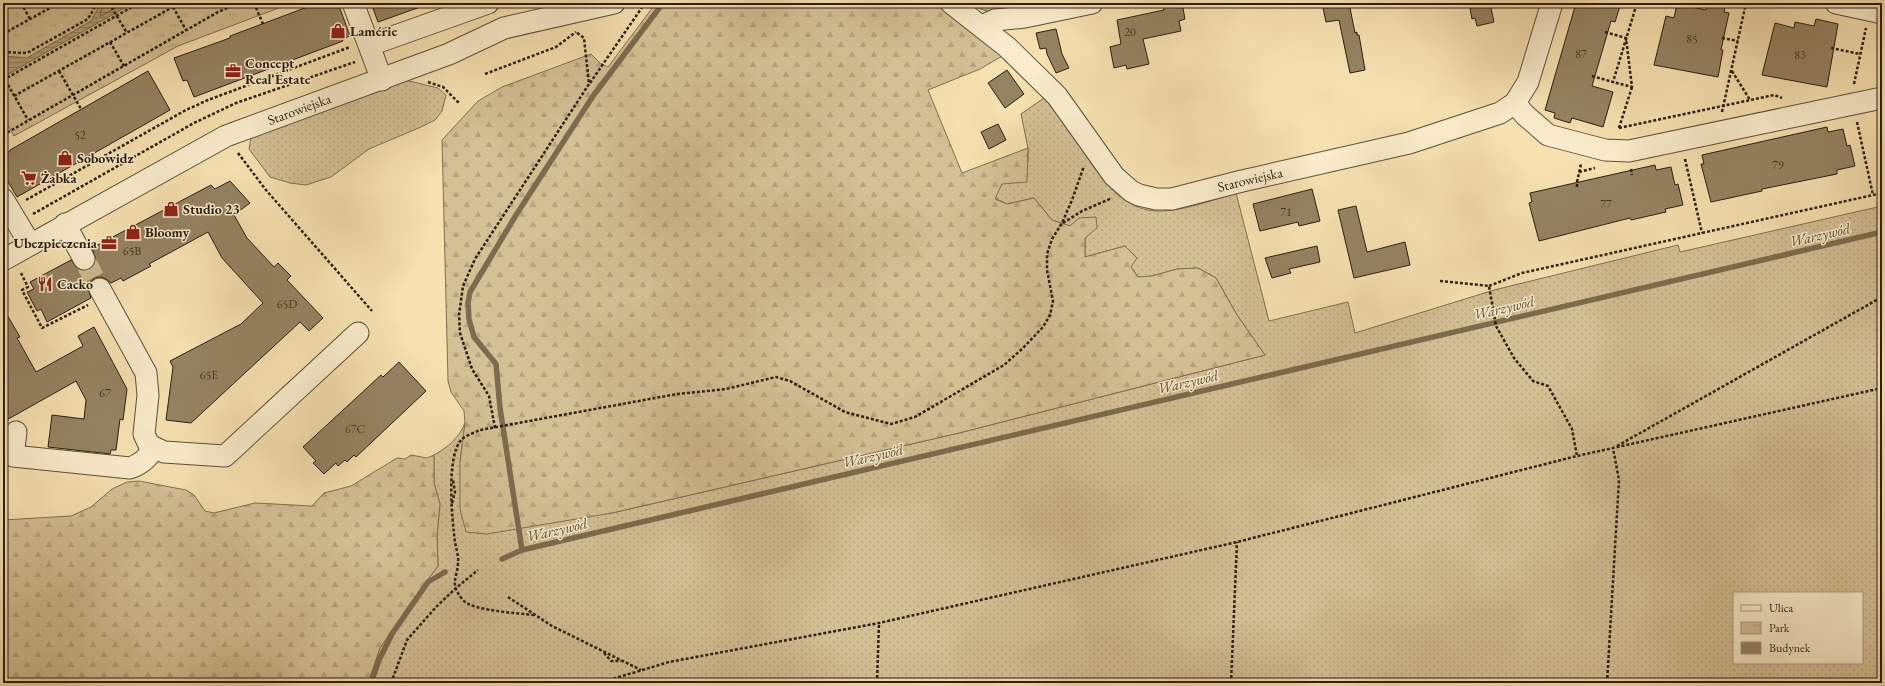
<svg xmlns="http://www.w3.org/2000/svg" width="1885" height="686" font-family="'EB Garamond',serif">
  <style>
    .grass { fill: url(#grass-dots); stroke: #806f51; fill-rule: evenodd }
    .forest { fill: url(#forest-firs); stroke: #806f51 }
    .park { fill: url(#park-tufts); stroke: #806f51 }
    .water { fill: url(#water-rules); stroke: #7c6b4e }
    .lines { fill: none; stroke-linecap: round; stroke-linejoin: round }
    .shore { stroke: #6e5e43; stroke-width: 1 }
    .stream { stroke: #7c6b4e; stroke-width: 5.5 }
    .building { fill: #958362; stroke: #2b1e0d }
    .minor-tunnel { stroke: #ceba90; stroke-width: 21; stroke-dasharray: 21 10; stroke-linecap: butt }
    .minor-casing { stroke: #5e4f36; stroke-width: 23 }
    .path { stroke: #2b1e0d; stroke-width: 2.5; stroke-dasharray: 3 2; stroke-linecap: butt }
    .minor { stroke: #faeccc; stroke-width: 21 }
    .labels { text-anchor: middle; stroke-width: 3; stroke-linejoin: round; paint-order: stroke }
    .number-label { font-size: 12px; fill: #463722 }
    .poi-label { font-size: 14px; font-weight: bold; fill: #2b1e0d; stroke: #faeccc; text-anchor: start }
    .street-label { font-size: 14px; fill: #2b1e0d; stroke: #faeccc }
    .water-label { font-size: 15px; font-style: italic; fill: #5a4b33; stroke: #faeccc }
  </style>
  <defs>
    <pattern id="grass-dots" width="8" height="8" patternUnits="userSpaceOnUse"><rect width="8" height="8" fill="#d4c095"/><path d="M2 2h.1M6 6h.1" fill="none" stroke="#b6a57f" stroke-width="1.8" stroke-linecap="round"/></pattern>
    <pattern id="forest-firs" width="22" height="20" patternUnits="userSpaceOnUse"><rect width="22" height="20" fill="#d4c095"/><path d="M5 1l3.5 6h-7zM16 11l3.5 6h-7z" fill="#b6a57f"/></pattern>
    <pattern id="park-tufts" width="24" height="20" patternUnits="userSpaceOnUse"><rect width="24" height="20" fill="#d4c095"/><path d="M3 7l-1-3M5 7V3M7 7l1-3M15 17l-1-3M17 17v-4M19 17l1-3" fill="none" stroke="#b6a57f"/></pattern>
    <pattern id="water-rules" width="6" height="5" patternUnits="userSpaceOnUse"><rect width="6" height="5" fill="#b29f79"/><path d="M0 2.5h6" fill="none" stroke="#918162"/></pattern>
  </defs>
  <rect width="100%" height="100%" fill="#f7e1b1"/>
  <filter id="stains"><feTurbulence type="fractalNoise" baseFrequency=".005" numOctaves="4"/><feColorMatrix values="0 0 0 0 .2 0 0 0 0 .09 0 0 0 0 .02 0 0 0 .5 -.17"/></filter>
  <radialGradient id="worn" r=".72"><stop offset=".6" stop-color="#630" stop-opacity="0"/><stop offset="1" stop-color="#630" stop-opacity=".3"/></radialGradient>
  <g class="grass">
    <path d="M969 3H1028L1029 7C1006 11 990 17 969 3Z"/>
    <path d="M405 80 438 88 446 95 442 111 435 120 421 127 369 149 331 177 306 185 290 183 270 177 249 149 251 137Z"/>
    <path d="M1044 98C1050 104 1056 110 1061 116 1087 151 1109 213 1162 211 1187 210 1212 200 1236 193L1269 321 1348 302 1355 333 1494 290 1678 245 1680 252 1882 206V683H368L380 648 411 602 438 566 437 536 440 504 434 483V455C448 447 459 438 465 423L460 462 612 513 959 433 1265 355 1237 315 1216 278 1198 268 1177 269 1152 276 1138 277 1131 267 1125 246 1085 257V238L1070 226 1052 220 1034 198 1007 204 995 198 1001 184 1028 162V148L1021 114ZM1734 593H1862V663H1734Z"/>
  </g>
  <g class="forest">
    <path d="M656 3H939L956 14 1004 55 980 69 928 90 962 173 1028 148 1027 182 1002 184 995 199 1007 204 1034 198 1052 220 1070 226 1079 218 1096 217 1097 228 1085 238V257L1125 246 1137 258 1131 267 1138 277 1152 276 1177 269 1198 268 1216 278 1237 315 1265 355 959 433 612 513 487 534 466 532 460 509V462L465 423 464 411 451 392 448 381 442 140 478 101 502 87 591 54 600 63 608 67Z"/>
    <path d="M411 455 427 458 434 455V483L440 504 437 536 438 566 411 602 380 648 368 683H3V520L71 516 91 507 112 489 127 482 139 481 186 490 194 495 205 511 214 513 255 503 312 506 324 493 351 486 397 458 405 459Z"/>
  </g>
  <path class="park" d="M3 3H292L178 46 14 136 3 116Z"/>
  <path class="water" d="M101 3H133L3 77V56L27 58 91 21Z"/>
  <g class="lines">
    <path class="shore" d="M104 3 100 14 101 16 125 3"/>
    <g class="stream">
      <path d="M522 550 500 408 496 364 474 337 469 319 468 303 470 292 516 215 593 96 663 3"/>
      <path d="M502 559 522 550 1882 232"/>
      <path d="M371 683 379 660 392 634 428 582 445 572"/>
    </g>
  </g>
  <g class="building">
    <path d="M318 3H338L350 36 342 39 343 41 194 97 187 80 183 81 174 58 230 38V36Z"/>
    <path d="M371 3H426V5L378 22Z"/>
    <path d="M1175 3H1182L1185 19 1179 21 1181 31 1143 39 1149 64 1127 69 1126 65 1114 68 1110 47 1121 44 1117 20 1164 10 1163 6Z"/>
    <path d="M1322 3H1349L1355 33 1357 32V35H1359L1365 70 1350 73 1339 20 1326 22Z"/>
    <path d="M1469 3H1490L1494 22 1477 26 1475 18 1472 19Z"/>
    <path d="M1576 3H1621L1615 22 1611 21 1592 86 1613 92 1603 127 1572 118 1570 123 1554 118 1555 113 1545 110Z"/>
    <path d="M1708 3H1726L1724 12 1729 13 1721 50H1723L1718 77 1654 65 1666 16 1674 18 1677 4 1706 10Z"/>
    <path d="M1816 19 1838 24 1827 87 1762 75 1775 23 1794 28 1795 22 1814 26Z"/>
    <path d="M1056 29 1062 54 1069 68 1056 73 1047 54 1046 48 1040 49 1036 33Z"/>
    <path d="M1007 70 1024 94 1005 108 988 83Z"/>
    <path d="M148 71 170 110 17 197 3 173V155L10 151V150Z"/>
    <path d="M998 124 1006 140 989 149 981 132Z"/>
    <path d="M1827 127 1828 132 1843 129 1847 146 1850 145 1855 166 1837 170V174L1762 189V191L1711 202 1701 164H1704L1702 155Z"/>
    <path d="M1655 165 1656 170 1671 167 1675 185 1678 184 1683 205 1665 209 1666 212 1631 220 1630 218 1539 241 1529 203 1532 202 1530 193Z"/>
    <path d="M230 181 250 203 234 215 247 238 274 267 278 263 291 276 287 280 323 318 309 331 300 322 191 423 166 420 173 367 170 361 241 324 263 303 222 258 208 232 149 264 151 266 123 281 121 278 111 283 106 279 101 277 95 278 90 282 88 288 91 298 47 322 41 309 37 311 27 292 34 289 30 282 71 260 78 269 84 271 90 269 94 266 96 260 92 248 211 185 215 189Z"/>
    <path d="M1312 189 1320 221 1299 226 1298 222 1260 231 1253 204Z"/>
    <path d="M1356 206 1367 252 1405 242 1410 265 1354 278 1338 210Z"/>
    <path d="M1317 246 1320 262 1289 269 1291 273 1272 278 1265 258Z"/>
    <path d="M3 308 20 337 17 338 36 372 83 346 78 336 94 327 127 389 123 420 120 419 116 450H111L110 454 48 447 52 415 84 419 86 400 76 381 3 422Z"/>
    <path d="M399 362 426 391 356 457 354 455 347 462 345 460 338 466 336 463 324 474 313 463 316 461 303 447 381 375 383 377Z"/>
  </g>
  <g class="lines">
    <path class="minor-tunnel" d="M84 259 100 289"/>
    <defs>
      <g id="minor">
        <path d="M353 3 382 80"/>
        <path id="s1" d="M951 3 1007 47 1057 96 1114 176 1131 191 1139 195 1156 199H1172L1242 181 1409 143 1500 113 1515 103 1528 82 1552 3"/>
        <path d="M1836 3 1882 13"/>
        <path d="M982 26 995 20 1025 17 1092 3"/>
        <path d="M370 45 488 3"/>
        <path d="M1515 103 1525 115 1548 135 1605 150 1629 151 1882 98"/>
        <path d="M3 199 30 244"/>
        <path d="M65 224 84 259"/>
        <path id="s2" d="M3 260 226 136 449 54 504 28 614 3"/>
        <path d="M100 289 146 373 148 395 144 434 149 445 164 452 225 456 358 333"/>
        <path d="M16 432 13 456 130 468C141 464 147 459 154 448"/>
      </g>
    </defs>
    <use href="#minor" class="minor-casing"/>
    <g class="path">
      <path d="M21 3 30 19"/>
      <path d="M109 3 127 33"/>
      <path d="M254 3 263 24"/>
      <path d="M173 7 186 30"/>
      <path d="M1605 32 1626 38 1632 87 1613 82"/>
      <path d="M3 34 59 3"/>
      <path d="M1722 38 1738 41"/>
      <path d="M110 42 124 66"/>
      <path d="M1831 48 1860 54"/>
      <path d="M3 52 27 53 88 19 97 3"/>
      <path d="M59 71 81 109"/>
      <path d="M1732 71 1750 100"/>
      <path d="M485 74 556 47 576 32"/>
      <path d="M3 76 28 120"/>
      <path d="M1592 76 1613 82 1637 3"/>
      <path d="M3 80 139 3"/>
      <path d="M428 82 443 87 460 104"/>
      <path d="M590 83 645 3"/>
      <path d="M1854 84 1866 28"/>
      <path d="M14 96 180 3"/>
      <path d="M1722 112 1746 3"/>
      <path d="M1857 122 1873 195"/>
      <path d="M1619 128 1774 95 1782 98"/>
      <path d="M1619 128 1632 87"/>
      <path d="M3 135 218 12 239 3"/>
      <path d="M238 153 266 190 372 311"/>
      <path d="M1685 159 1702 233"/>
      <path d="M1631 169 1632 175"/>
      <path d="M1579 172 1595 168"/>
      <path d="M1577 187V182L1581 164"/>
      <path d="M26 200 186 110 208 100 350 47"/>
      <path d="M33 214 194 123 236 103 355 62"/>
      <path d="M1063 223 1082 211 1112 198"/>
      <path d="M21 273 28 287 22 290 42 328 88 305"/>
      <path d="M1440 281 1489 286 1496 326 1514 358 1533 381 1548 386 1572 429 1577 456"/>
      <path d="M1489 286 1522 273 1882 193"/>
      <path d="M495 428 489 396 472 369 460 333 459 315 463 286 475 259 589 84 584 38 576 32"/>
      <path d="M1617 446 1882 297"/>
      <path d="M452 503 455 492 453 480"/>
      <path d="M508 597 552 626 641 670"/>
      <path d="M534 615C519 613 472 611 463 600 449 583 457 580 458 563 459 556 456 549 455 542 452 519 446 458 461 440 466 435 474 433 480 430L677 394 726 389 776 377 790 381 845 412 891 424 915 417 1004 365 1023 348 1043 327 1050 315 1053 301 1047 270V254L1052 239 1062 223 1072 200 1084 166"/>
      <path d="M604 653 611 661H621"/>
      <path d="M391 683 407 640 436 607 456 588 478 570"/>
      <path d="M599 683 669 662 879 623 1237 542 1577 456 1882 388"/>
      <path d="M877 683 879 623"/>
      <path d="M1231 683 1237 542"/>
      <path d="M1607 683 1619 480 1613 448"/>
    </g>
    <use href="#minor" class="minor"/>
  </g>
  <defs>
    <symbol id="shop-bare" viewBox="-9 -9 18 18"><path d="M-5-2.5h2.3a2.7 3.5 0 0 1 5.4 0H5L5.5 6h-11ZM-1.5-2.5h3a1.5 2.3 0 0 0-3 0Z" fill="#8f2418" stroke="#faeccc" stroke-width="2.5" paint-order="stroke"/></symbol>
    <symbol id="office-bare" viewBox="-9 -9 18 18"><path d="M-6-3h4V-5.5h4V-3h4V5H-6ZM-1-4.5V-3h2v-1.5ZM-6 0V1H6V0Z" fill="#8f2418" stroke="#faeccc" stroke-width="2.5" paint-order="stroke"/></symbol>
    <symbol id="supermarket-bare" viewBox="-9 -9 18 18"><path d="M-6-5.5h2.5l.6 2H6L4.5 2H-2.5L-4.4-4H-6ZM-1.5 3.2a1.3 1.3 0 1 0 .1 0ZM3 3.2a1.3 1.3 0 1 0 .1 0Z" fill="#8f2418" stroke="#faeccc" stroke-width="2.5" paint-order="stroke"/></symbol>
    <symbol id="restaurant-bare" viewBox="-9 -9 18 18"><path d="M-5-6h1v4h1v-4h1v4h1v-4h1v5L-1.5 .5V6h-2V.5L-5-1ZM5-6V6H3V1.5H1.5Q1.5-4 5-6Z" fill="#8f2418" stroke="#faeccc" stroke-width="2.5" paint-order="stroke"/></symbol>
  </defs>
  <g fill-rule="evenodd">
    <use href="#shop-bare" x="327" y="20" width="22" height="22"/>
    <use href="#office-bare" x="222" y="60" width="22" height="22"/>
    <use href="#shop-bare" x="54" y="147" width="22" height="22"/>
    <use href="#supermarket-bare" x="18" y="167" width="22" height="22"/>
    <use href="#shop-bare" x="160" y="198" width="22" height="22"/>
    <use href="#shop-bare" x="122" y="221" width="22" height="22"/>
    <use href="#office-bare" x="98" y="232" width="22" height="22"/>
    <use href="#restaurant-bare" x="34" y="273" width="22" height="22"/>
  </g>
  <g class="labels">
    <g class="number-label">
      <text x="1130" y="36">20</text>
      <text x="1692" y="43">85</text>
      <text x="1581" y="58">87</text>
      <text x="1800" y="59">83</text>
      <text x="80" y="139">52</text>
      <text x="1778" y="169">79</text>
      <text x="1606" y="208">77</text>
      <text x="1286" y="216">71</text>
      <text x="132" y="255">65B</text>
      <text x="287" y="308">65D</text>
      <text x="209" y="379">65E</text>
      <text x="105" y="397">67</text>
      <text x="355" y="433">67C</text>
    </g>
    <g class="poi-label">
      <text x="350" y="36">Lamérie</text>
      <text x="245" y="68">Concept<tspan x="245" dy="16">Real Estate</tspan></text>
      <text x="77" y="163">Sobowidz</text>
      <text x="41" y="183">Żabka</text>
      <text x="183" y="214">Studio 23</text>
      <text x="145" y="237">Bloomy</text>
      <text x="97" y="248" text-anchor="end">Ubezpieczenia</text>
      <text x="57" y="289">Cacko</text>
    </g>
    <g class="street-label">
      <text dy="5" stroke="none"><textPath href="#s2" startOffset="333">Starowiejska</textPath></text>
      <text dy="5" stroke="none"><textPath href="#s1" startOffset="385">Starowiejska</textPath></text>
    </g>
    <g class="water-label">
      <text transform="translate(1820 235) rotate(-13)" y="5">Warzywód</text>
      <text transform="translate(1504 308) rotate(-13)" y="5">Warzywód</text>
      <text transform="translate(1188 382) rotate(-13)" y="5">Warzywód</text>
      <text transform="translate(873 456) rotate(-13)" y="5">Warzywód</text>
      <text transform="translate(557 530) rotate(-13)" y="5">Warzywód</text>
    </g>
  </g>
  <rect width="1885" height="686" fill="none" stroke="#f7e1b1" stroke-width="16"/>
  <rect x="4" y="4" width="1877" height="678" fill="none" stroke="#2b1e0d" stroke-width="2"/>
  <rect x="8" y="8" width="1869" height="670" fill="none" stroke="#2b1e0d"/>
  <rect x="1733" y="592" width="130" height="72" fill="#faeccc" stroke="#a79a80"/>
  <rect x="1741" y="605" width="20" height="6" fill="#faeccc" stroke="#a79a80"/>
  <text x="1769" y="612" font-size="12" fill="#2b1e0d">Ulica</text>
  <rect x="1741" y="622" width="20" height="12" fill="url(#park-tufts)" stroke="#a79a80"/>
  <text x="1769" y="632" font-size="12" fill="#2b1e0d">Park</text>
  <rect x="1741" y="642" width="20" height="12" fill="#958362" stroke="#a79a80"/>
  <text x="1769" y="652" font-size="12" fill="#2b1e0d">Budynek</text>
  <rect width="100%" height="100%" filter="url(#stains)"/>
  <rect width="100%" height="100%" fill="url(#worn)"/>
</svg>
